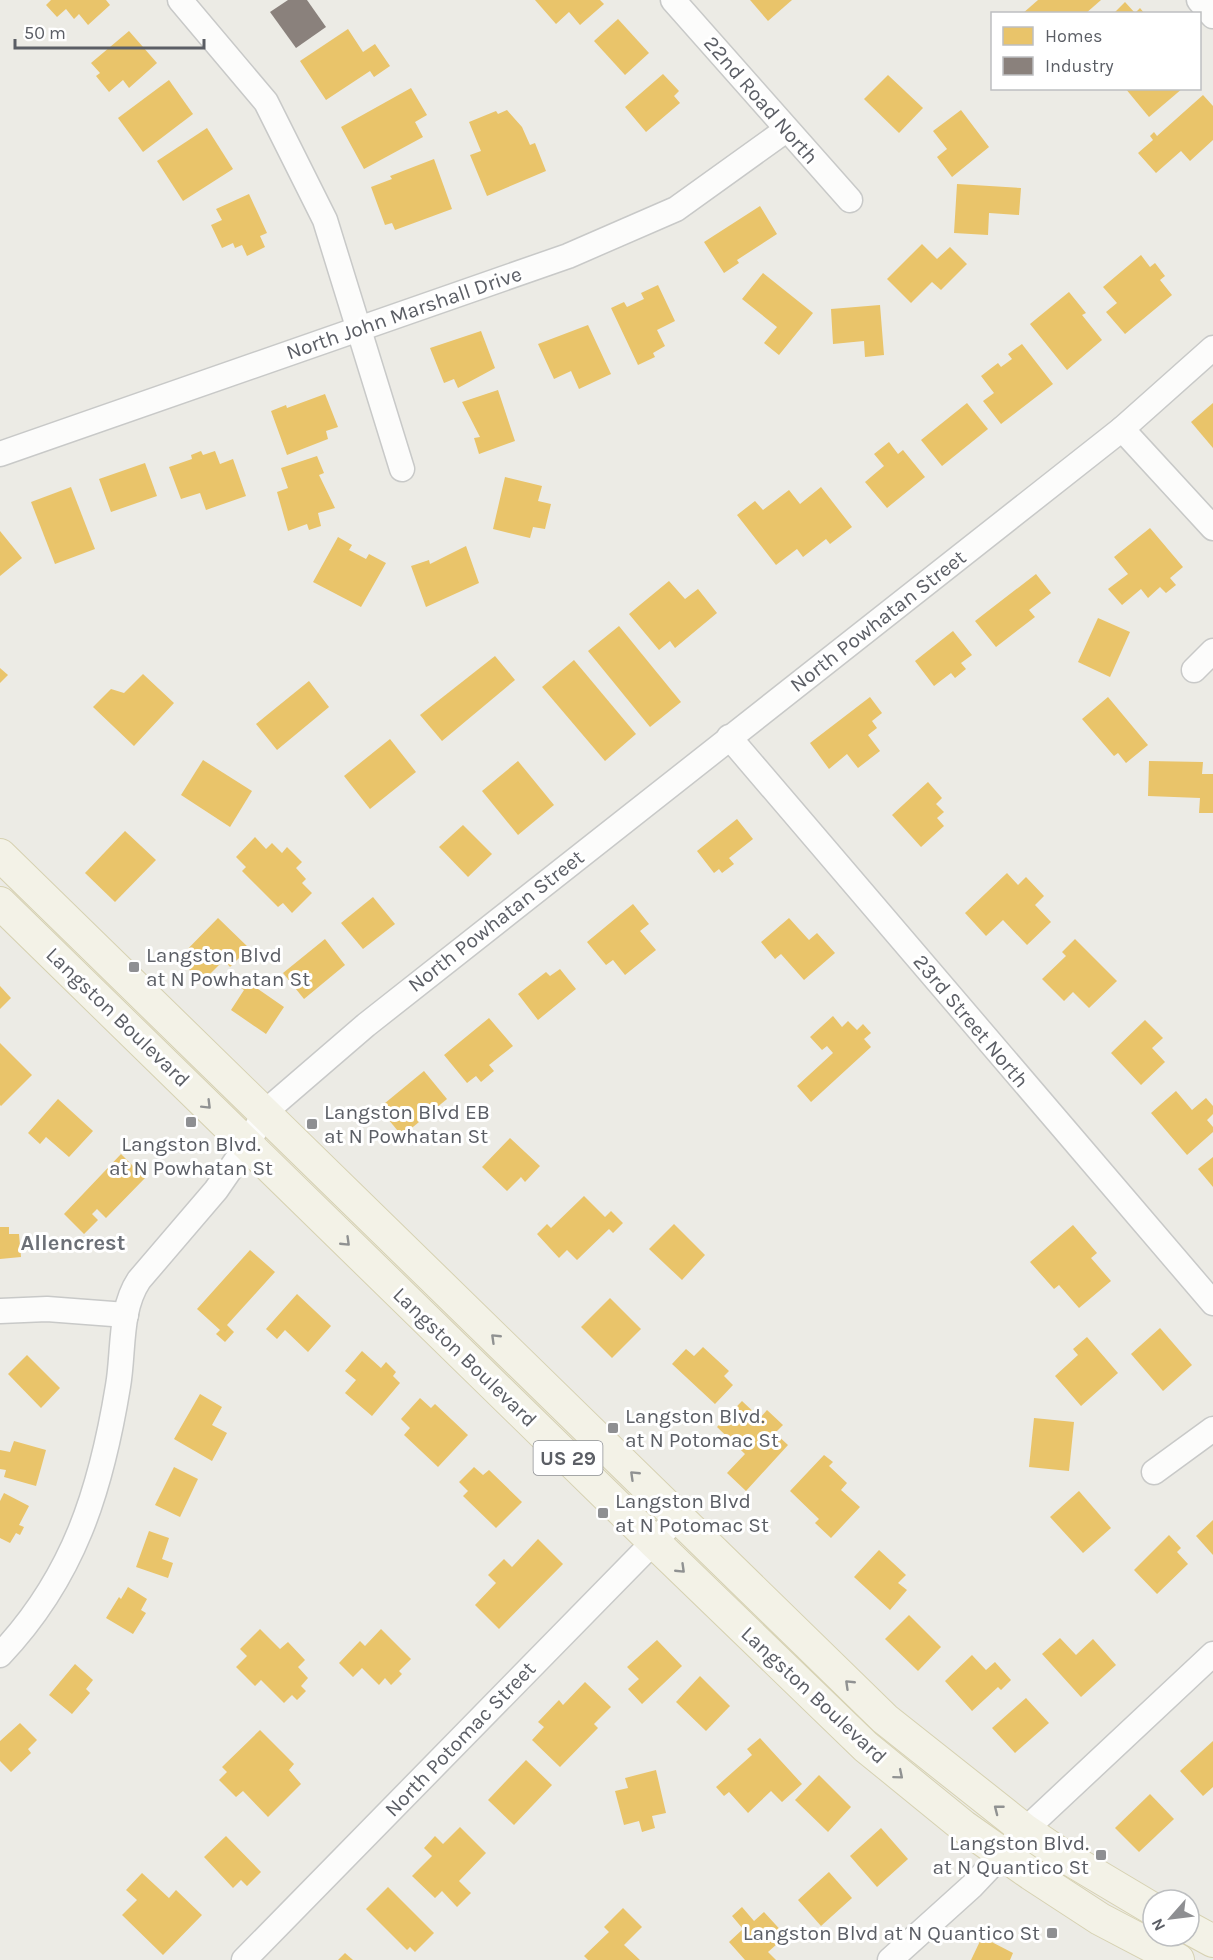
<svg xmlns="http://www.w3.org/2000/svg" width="1213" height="1960" font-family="Karla,sans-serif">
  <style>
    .homes { fill: #e9c46a }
    .industry { fill: #8a817c }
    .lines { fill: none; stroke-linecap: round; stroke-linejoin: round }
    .minor-casing { stroke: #c8c9c8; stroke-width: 27 }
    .major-casing { stroke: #d6d1b1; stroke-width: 34 }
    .minor { stroke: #fcfcfb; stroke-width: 24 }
    .major { stroke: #f3f2e7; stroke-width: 32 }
    .oneway { stroke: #909292 }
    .poi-dot { fill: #8e8f92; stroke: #fff; stroke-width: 2 }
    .labels { text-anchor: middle; stroke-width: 6; stroke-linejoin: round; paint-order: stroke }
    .shield { fill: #fff; stroke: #8c8e93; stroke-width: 1.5 }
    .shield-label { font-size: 20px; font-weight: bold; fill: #5b5e65 }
    .street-label { font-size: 21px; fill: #5b5e65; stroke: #fff }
    .poi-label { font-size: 21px; fill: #5b5e65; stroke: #fff; text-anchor: start }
    .neighbourhood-label { font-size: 22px; font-weight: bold; fill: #6c7077; stroke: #fff }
  </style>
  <rect width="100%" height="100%" fill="#ecebe5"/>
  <g class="homes">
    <path d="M51 0H106L110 5 88 25 79 14 74 19 66 9 57 17 46 5Z"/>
    <path d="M535 0H600L604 4 580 25 569 12 556 24Z"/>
    <path d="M750 0H792L768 21Z"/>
    <path d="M1038 0H1101L1085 14H1022Z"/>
    <path d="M1125 2 1135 13 1140 8 1145 14H1113Z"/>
    <path d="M618 19 649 53 625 75 594 41Z"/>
    <path d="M348 29 363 52 375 44 390 66 374 77 370 71 326 100 300 61Z"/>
    <path d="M129 31 157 63 129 88 123 80 109 92 96 76 100 73 91 63Z"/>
    <path d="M663 74 679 91 674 96 680 103 646 132 625 107Z"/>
    <path d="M888 75 923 108 899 133 864 99Z"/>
    <path d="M169 80 193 114 143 152 118 118Z"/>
    <path d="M411 88 427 115 415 122 423 137 364 169 341 127Z"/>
    <path d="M1125 88H1183L1149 117Z"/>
    <path d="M1203 95 1213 106V140L1190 161 1181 151 1156 173 1138 153 1153 140 1150 136 1154 132 1157 136Z"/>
    <path d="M507 110 522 127 530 145 535 143 546 171 487 196 470 155 481 151 469 122 496 111 498 114Z"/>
    <path d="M961 110 989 147 952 177 937 157 947 149 933 131Z"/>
    <path d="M207 128 233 169 183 201 157 161Z"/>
    <path d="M434 159 452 209 395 230 392 223 385 225 371 187 392 179 390 176Z"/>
    <path d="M957 184 1021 188 1019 215 989 213 988 235 954 233Z"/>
    <path d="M249 194 267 233 260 236 265 247 247 256 242 245 235 248 233 243 222 248 211 225 222 220 216 209Z"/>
    <path d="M760 206 777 234 737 260 739 263 724 273 704 242Z"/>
    <path d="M922 244 937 259 950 247 967 264 941 290 932 282 911 303 887 279Z"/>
    <path d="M1141 255 1150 267 1155 263 1165 276 1160 280 1172 295 1125 334 1106 312 1117 303 1103 287Z"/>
    <path d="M763 273 813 313 779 355 764 343 777 327 742 299Z"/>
    <path d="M658 285 675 321 657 330 665 346 653 353 655 357 638 365 611 308 624 302 627 307 644 299 641 293Z"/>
    <path d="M1069 292 1086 313 1082 315 1102 340 1067 370 1030 324Z"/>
    <path d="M880 305 884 355 865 357 864 341 833 344 831 309Z"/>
    <path d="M588 325 611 374 579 389 571 371 554 379 538 344Z"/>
    <path d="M481 331 495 368 458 388 454 379 444 383 430 348Z"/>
    <path d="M1022 344 1053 384 1001 424 983 401 994 393 981 376 998 363 1001 367 1012 359 1008 354Z"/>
    <path d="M498 390 515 441 479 454 474 438 480 437 462 402Z"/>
    <path d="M325 394 338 427 326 431 328 439 287 455 271 411 286 405 287 408Z"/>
    <path d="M967 403 988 429 942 466 921 440Z"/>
    <path d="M1213 403V448L1191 422Z"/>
    <path d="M889 442 898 454 903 450 925 477 887 508 865 482 884 466 874 454Z"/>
    <path d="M201 451 203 455 215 451 220 464 233 459 246 496 206 510 200 493 181 499 169 467 192 459 191 455Z"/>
    <path d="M317 456 324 473 319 475 335 508 318 513 321 526 309 530 307 524 288 531 277 492 288 488 281 468Z"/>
    <path d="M145 463 157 496 111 512 99 479Z"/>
    <path d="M505 477 542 486 538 501 551 504 545 529 533 527 530 538 493 529Z"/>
    <path d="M71 487 95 549 55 564 31 502Z"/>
    <path d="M821 487 852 527 830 544 826 539 803 557 797 549 776 565 737 515 755 501 763 510 789 490 800 504Z"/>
    <path d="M1150 528 1183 567 1170 578 1176 585 1166 593 1160 587 1148 598 1141 589 1122 605 1108 589 1128 574 1114 557Z"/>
    <path d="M0 531 22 558 0 576Z"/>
    <path d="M338 537 352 545 349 550 366 559 369 554 386 563 361 607 313 582Z"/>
    <path d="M466 546 479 583 426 607 411 566 429 560 430 564Z"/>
    <path d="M1036 574 1051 593 1029 610 1035 617 996 647 975 621Z"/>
    <path d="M669 581 685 599 698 589 717 613 675 648 670 641 659 650 629 614Z"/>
    <path d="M1098 618 1130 632 1110 677 1078 662Z"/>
    <path d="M619 626 681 702 650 727 588 651Z"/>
    <path d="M953 631 972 655 961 663 966 669 955 678 951 673 934 686 915 661Z"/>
    <path d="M495 656 515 680 442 741 420 715Z"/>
    <path d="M574 660 636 734 605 761 542 687Z"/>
    <path d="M0 668 8 675 0 683Z"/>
    <path d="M143 674 174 703 134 746 93 707 111 689 124 693Z"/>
    <path d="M309 681 329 707 277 750 256 724Z"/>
    <path d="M870 697 882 713 872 721 877 728 868 735 880 751 858 768 847 754 829 769 810 743Z"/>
    <path d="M1108 697 1148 745 1126 763 1118 753 1114 756 1082 719Z"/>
    <path d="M390 739 416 772 370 809 344 776Z"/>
    <path d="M203 760 252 791 230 827 181 795Z"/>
    <path d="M518 761 554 805 518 835 482 791Z"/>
    <path d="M1149 761 1203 762 1202 774H1213V813H1199L1200 798 1148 796Z"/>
    <path d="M928 782 942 798 936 804 944 812 937 818 944 826 921 847 892 815Z"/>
    <path d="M737 819 753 839 729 858 734 864 722 873 719 869 714 873 697 851Z"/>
    <path d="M463 825 492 854 468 877 439 847Z"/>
    <path d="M125 831 156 860 115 902 85 873Z"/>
    <path d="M255 837 266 849 272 843 282 853 287 847 302 862 296 868 306 879 302 883 312 893 292 913 283 903 278 907 242 871 246 867 236 857Z"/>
    <path d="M1007 873 1018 885 1026 877 1044 896 1035 905 1051 922 1027 945 1003 920 986 936 965 913Z"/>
    <path d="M373 897 395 924 363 949 341 923Z"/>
    <path d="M633 904 649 924 640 931 656 950 625 975 613 960 606 965 587 942Z"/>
    <path d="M218 918 249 948 230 967 224 960 202 982 178 959Z"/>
    <path d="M789 918 809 940 817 933 835 953 804 980 781 954 775 959 761 942Z"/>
    <path d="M325 939 345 965 304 999 283 973Z"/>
    <path d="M1075 939 1117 981 1089 1008 1073 992 1064 1001 1042 979 1066 956 1062 952Z"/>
    <path d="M560 969 576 989 538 1020 518 994 546 972 550 976Z"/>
    <path d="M242 978 284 1007 266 1034 231 1010 244 990 237 985Z"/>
    <path d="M0 986 11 998 0 1009Z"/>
    <path d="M833 1016 842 1027 848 1021 857 1030 863 1024 871 1033 864 1039 871 1047 811 1102 797 1086 833 1053 827 1046 822 1050 810 1037Z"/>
    <path d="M489 1018 513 1046 489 1065 494 1071 481 1082 476 1076 467 1083 444 1055Z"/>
    <path d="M1145 1020 1163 1038 1152 1048 1165 1062 1141 1085 1111 1053Z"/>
    <path d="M0 1043 32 1075 1 1106 0 1105Z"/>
    <path d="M424 1071 447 1099 402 1136 379 1108Z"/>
    <path d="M1176 1091 1192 1110 1206 1098 1213 1106V1114L1207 1120 1213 1127V1132L1187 1155 1151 1113Z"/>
    <path d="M58 1099 93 1131 69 1157 46 1137 40 1144 28 1133Z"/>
    <path d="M510 1138 540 1166 525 1182 521 1177 507 1191 482 1167Z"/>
    <path d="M121 1154 145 1178 106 1218 97 1209 92 1214 98 1220 84 1234 64 1214Z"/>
    <path d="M1213 1157V1187L1198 1169Z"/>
    <path d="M584 1196 605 1217 611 1211 623 1223 613 1233 609 1229 577 1260 567 1250 559 1258 537 1234 547 1224 551 1228Z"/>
    <path d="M674 1224 705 1255 682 1280 649 1249Z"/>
    <path d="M1073 1225 1097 1253 1091 1258 1111 1281 1079 1308 1059 1285 1054 1289 1030 1262Z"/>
    <path d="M0 1227H9V1234H19L21 1257 0 1259Z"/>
    <path d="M250 1250 275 1272 227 1325 234 1332 225 1342 216 1334 220 1330 197 1309Z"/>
    <path d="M297 1294 331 1326 308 1352 285 1330 277 1339 266 1329Z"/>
    <path d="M610 1298 641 1329 612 1358 581 1327Z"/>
    <path d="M1160 1328 1192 1365 1163 1391 1131 1354Z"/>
    <path d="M1087 1337 1118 1373 1081 1406 1055 1376 1078 1355 1073 1349Z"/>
    <path d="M703 1347 729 1371 724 1376 733 1385 715 1404 672 1364 686 1349 694 1356Z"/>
    <path d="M362 1351 381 1368 386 1362 396 1372 393 1376 400 1383 372 1416 345 1393 356 1380 345 1371Z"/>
    <path d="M27 1355 60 1388 41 1408 8 1374Z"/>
    <path d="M200 1394 222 1407 212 1425 227 1433 212 1461 174 1439Z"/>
    <path d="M420 1398 431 1408 435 1404 468 1435 438 1467 404 1435 410 1428 401 1419Z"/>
    <path d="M742 1401 760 1418 767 1410 783 1425 775 1433 788 1445 746 1491 727 1473 745 1454 717 1427Z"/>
    <path d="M1034 1418 1074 1422 1069 1471 1029 1467Z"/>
    <path d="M14 1441 46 1450 36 1486 4 1477 6 1470 0 1469V1450L10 1452Z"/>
    <path d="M824 1455 833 1462 829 1466 847 1483 841 1490 860 1507 831 1538 815 1523 819 1519 790 1491Z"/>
    <path d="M174 1467 198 1479 180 1517 155 1505Z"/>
    <path d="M474 1467 483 1475 489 1470 522 1502 496 1528 463 1496 468 1491 459 1482Z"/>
    <path d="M1079 1491 1111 1528 1083 1553 1050 1517Z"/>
    <path d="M4 1493 29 1506 19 1525 24 1527 20 1535 16 1533 10 1543 0 1538V1501Z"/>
    <path d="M1213 1520V1555L1196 1536Z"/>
    <path d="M149 1531 169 1538 162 1559 173 1563 168 1578 136 1567Z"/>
    <path d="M1169 1535 1181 1548 1177 1552 1188 1564 1157 1594 1134 1570Z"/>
    <path d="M538 1539 563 1564 499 1629 475 1605 496 1583 488 1575 504 1559 512 1567Z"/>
    <path d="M879 1550 906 1575 898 1583 907 1590 890 1610 854 1577Z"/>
    <path d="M128 1587 147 1599 141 1610 146 1613 133 1634 106 1618 119 1597 121 1599Z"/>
    <path d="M909 1615 941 1647 918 1671 885 1639Z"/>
    <path d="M260 1629 280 1649 288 1642 305 1660 298 1667 308 1678 301 1686 306 1691 297 1700 292 1695 284 1703 261 1680 255 1686 236 1667 247 1656 240 1649Z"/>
    <path d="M381 1629 411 1659 399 1671 402 1674 391 1685 385 1678 379 1685 362 1668 353 1677 339 1663 360 1641 365 1646Z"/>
    <path d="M1060 1638 1076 1655 1093 1639 1116 1665 1081 1697 1042 1654Z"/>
    <path d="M657 1640 682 1666 642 1704 628 1689 639 1679 627 1667Z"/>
    <path d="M972 1655 986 1670 995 1662 1011 1680 1001 1690 998 1687 972 1711 945 1681Z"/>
    <path d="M75 1664 93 1680 86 1689 90 1693 72 1714 49 1695Z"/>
    <path d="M700 1676 730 1706 706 1731 676 1702Z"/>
    <path d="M585 1682 611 1707 594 1724 598 1728 560 1767 532 1740 544 1727 538 1722 559 1700 563 1705Z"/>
    <path d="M1026 1698 1049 1723 1015 1753 992 1728Z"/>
    <path d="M20 1723 37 1740 28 1749 31 1753 11 1772 0 1761V1741Z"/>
    <path d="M260 1730 294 1764 289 1770 301 1784 268 1817 243 1791 236 1797 219 1780 227 1772 222 1767Z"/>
    <path d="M760 1738 802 1784 782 1802 771 1791 748 1813 729 1792 724 1796 716 1787 752 1755 747 1749Z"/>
    <path d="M1213 1741V1787L1203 1796 1180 1771Z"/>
    <path d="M526 1760 552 1785 514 1825 488 1800Z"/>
    <path d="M656 1770 666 1813 652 1816 655 1828 642 1832 639 1821 624 1825 615 1791 628 1788 625 1778Z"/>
    <path d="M819 1775 851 1807 828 1832 795 1800Z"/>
    <path d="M1150 1794 1174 1819 1139 1852 1115 1828Z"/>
    <path d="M460 1827 486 1853 459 1881 471 1893 457 1907 442 1891 435 1898 412 1876 432 1856 424 1848 435 1836 443 1844Z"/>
    <path d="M881 1828 908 1859 877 1887 850 1856Z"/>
    <path d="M226 1836 261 1872 247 1886 241 1880 233 1888 204 1857Z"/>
    <path d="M829 1872 852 1898 821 1926 798 1900Z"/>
    <path d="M142 1873 169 1898 176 1890 202 1915 163 1955 122 1915 137 1900 126 1890Z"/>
    <path d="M388 1887 434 1933 415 1952 410 1947 407 1950 366 1909Z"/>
    <path d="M742 1907 754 1921 764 1912 786 1936 768 1952 776 1960H745L729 1942 743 1929 732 1916Z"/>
    <path d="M623 1908 642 1927 624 1945 640 1960H588L584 1956 609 1932 604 1927Z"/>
    <path d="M982 1937 1013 1953 1010 1960H971Z"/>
    <path d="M345 1953 353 1960H338Z"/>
  </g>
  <path class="industry" d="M288 0H307L326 27 296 48 270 12Z"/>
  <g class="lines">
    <defs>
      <g id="minor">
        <path d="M180 0 266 102 325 220 402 469"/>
        <path d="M673 0 850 200"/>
        <path d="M1199 0 1213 16"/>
        <path d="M1122 429 1213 528"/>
        <path d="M0 454 568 256 676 209 786 130"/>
        <path d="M1194 670 1213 651"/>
        <path d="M729 737 1213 1303"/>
        <path d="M0 1311 47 1309 126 1315"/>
        <path d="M1154 1472 1213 1429"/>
        <path d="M0 1655C74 1577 101 1490 118 1386 124 1352 119 1310 139 1280L216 1190 247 1145 265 1112 366 1025 1122 429 1213 348"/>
        <path d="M244 1960 677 1518"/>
        <path d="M890 1960 972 1886 1025 1830 1213 1654"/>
      </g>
      <g id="major">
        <path d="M0 855 885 1719 1025 1830 1059 1853 1153 1909"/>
        <path d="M0 903 654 1542 866 1747 963 1826 1031 1874 1100 1919 1178 1960"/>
        <path d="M1189 1928 1213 1941"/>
      </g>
    </defs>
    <use href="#minor" class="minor-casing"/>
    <use href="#major" class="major-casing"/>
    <use href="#minor" class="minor"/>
    <use href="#major" class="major"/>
  </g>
  <defs><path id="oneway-chevron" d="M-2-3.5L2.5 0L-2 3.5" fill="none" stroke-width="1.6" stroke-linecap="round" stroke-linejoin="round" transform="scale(1.5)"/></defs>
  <g class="oneway">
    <use href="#oneway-chevron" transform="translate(207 1105) rotate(45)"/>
    <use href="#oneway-chevron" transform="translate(346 1242) rotate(44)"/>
    <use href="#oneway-chevron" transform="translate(495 1338) rotate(-136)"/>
    <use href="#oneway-chevron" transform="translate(634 1475) rotate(-136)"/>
    <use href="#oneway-chevron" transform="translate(681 1569) rotate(44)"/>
    <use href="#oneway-chevron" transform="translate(849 1684) rotate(-136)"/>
    <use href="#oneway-chevron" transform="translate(899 1775) rotate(40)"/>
    <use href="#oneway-chevron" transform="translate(998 1809) rotate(-142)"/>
  </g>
  <g class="poi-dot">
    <rect x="128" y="961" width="12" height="12" rx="3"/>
    <rect x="185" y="1116" width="12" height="12" rx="3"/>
    <rect x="306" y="1118" width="12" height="12" rx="3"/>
    <rect x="607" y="1422" width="12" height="12" rx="3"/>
    <rect x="597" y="1507" width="12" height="12" rx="3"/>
    <rect x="1095" y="1849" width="12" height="12" rx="3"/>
    <rect x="1046" y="1927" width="12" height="12" rx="3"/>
  </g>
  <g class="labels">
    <rect class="shield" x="533.5" y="1441" width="69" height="34" rx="4.5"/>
    <g class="shield-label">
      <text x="568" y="1465">US 29</text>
    </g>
    <g class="street-label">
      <text transform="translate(761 100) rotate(49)" y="7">22nd Road North</text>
      <text transform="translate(404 313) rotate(-19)" y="7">North John Marshall Drive</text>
      <text transform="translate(878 621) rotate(-38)" y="7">North Powhatan Street</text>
      <text transform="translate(496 921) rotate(-38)" y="7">North Powhatan Street</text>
      <text transform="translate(118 1017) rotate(44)" y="7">Langston Boulevard</text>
      <text transform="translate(971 1021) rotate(50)" y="7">23rd Street North</text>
      <text transform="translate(465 1357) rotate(44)" y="7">Langston Boulevard</text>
      <text transform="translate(814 1695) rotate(43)" y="7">Langston Boulevard</text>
      <text transform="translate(460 1739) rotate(-46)" y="7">North Potomac Street</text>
    </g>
    <g class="poi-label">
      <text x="146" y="962">Langston Blvd<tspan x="146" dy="24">at N Powhatan St</tspan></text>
      <text x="324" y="1119">Langston Blvd EB<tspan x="324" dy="24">at N Powhatan St</tspan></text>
      <text x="191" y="1151" text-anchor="middle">Langston Blvd.<tspan x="191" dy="24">at N Powhatan St</tspan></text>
      <text x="625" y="1423">Langston Blvd.<tspan x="625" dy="24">at N Potomac St</tspan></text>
      <text x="615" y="1508">Langston Blvd<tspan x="615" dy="24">at N Potomac St</tspan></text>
      <text x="1089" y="1850" text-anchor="end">Langston Blvd.<tspan x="1089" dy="24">at N Quantico St</tspan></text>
      <text x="1040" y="1940" text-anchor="end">Langston Blvd at N Quantico St</text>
    </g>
    <g class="neighbourhood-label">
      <text x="73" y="1250">Allencrest</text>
    </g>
  </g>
  <rect x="991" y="12" width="210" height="78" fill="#ffffff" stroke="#bdbfc1" stroke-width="1.5"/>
  <rect x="1003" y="27" width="30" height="18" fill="#e9c46a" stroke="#bdbfc1" stroke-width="1.5"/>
  <text x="1045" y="42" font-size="18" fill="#5b5e65">Homes</text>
  <rect x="1003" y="57" width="30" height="18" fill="#8a817c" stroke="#bdbfc1" stroke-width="1.5"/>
  <text x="1045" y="72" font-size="18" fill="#5b5e65">Industry</text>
  <g transform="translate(1171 1918) rotate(242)"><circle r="28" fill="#ffffff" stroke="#bdbfc1" stroke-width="1.5"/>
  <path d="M0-4.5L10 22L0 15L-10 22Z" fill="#8e8f92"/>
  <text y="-9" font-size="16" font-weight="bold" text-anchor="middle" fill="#5b5e65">N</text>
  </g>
  <path d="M15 39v9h189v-9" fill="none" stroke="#5b5e65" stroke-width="3"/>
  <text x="24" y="39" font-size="18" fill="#5b5e65" stroke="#ffffff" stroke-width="4.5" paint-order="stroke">50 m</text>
</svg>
